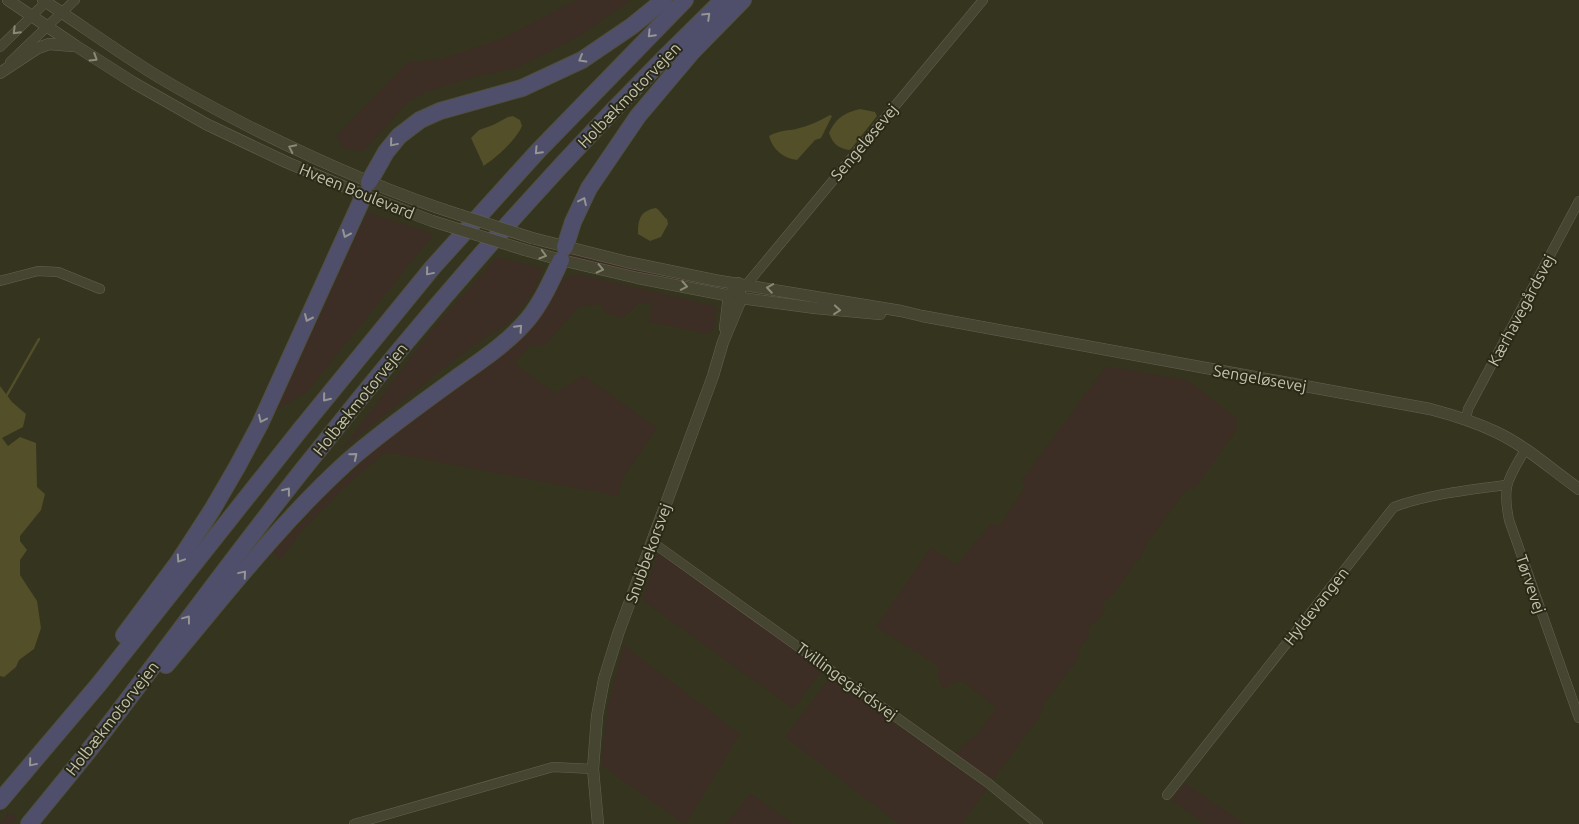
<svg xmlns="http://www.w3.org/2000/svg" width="1579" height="824" font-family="Ubuntu,sans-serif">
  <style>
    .green { fill: #3c2e25 }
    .water { fill: #524f29 }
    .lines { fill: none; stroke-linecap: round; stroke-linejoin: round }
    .stream { stroke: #524f29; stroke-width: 2.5 }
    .minor-casing { stroke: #64634f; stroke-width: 10 }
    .tertiary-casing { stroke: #64634f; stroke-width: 12 }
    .motorway-casing { stroke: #504f3d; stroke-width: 18 }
    .minor { stroke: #464532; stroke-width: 9 }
    .tertiary { stroke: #464532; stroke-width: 11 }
    .motorway { stroke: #4f4f6c; stroke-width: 16 }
    .tertiary-bridge-casing { stroke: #64634f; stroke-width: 12; stroke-linecap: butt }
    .tertiary-bridge { stroke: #464532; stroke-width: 11 }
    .oneway { stroke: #959592 }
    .oneway2 { stroke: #8b8a75 }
    .labels { text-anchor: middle; stroke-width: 4; stroke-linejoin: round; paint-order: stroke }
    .street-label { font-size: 16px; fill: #c3c3ab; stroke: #2a2918 }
  </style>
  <rect width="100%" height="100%" fill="#35341e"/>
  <g class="green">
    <path d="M576 0H631L581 35 517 68 470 78 426 92 409 101 363 152 343 149 337 135 408 62 440 59 503 38Z"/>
    <path d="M367 212 434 234 307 392 277 409Z"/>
    <path d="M566 251 708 282 724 287 723 290 567 257Z"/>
    <path d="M497 257 543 268 536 288 511 321 468 349 342 449 430 332Z"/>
    <path d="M578 274 715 306 718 309V312L713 313C718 319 716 327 710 333L707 334 649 322 652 302 638 304 622 318 605 313 600 304 579 307 544 346H530L514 363 555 393 584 375 657 428 623 478 618 496 390 453 383 454 344 487 299 534 280 560 273 552 327 495 382 443 501 354 541 313 563 279Z"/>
    <path d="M1106 366 1183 379 1192 383 1237 419 1236 430 1199 483 1193 490H1186L1148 542 1140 557 1113 595 1102 604 1106 608 1100 618 1089 627 1088 631 1090 635 1077 651 1081 654 1044 704 1040 716 992 781 954 755 969 739 976 736 996 708 961 680 943 689 938 677V666L876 627 931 547 957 565 990 524 1000 525 1025 487 1022 480Z"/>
    <path d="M658 553 823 669 793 709 642 600Z"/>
    <path d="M624 645 740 734 686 824H684L601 765 608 705Z"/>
    <path d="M830 677 987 789 962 824H899L785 737Z"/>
    <path d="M1185 783 1245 824H1205L1171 800Z"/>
    <path d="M750 793 794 824H726Z"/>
    <path d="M9 812 16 816 13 824H0Z"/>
  </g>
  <g class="water">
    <path d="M860 109 875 112 877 116 851 149 849 150C838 148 833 144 829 133 836 118 844 113 860 109Z"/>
    <path d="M830 115 832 116 821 138 815 140 797 160C783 158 773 150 769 136 780 130 786 131 796 129 808 126 820 121 830 115Z"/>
    <path d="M513 116 520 120 522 126C516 140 495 159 483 166V164L471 138 479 130 493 125 508 117Z"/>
    <path d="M656 208C661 211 664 218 667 219L668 224 661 237 650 241 638 234C638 219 640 211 656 208Z"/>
    <path d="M0 386 12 402 26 414 23 427 2 438 8 446 20 437 36 443 37 487 45 494 41 510 20 536V541L27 550 20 560V575L37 601 41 628 34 649 19 660 16 667 4 677 0 676Z"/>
  </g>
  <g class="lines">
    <path class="stream" d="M7 395 39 339"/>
    <defs>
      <g id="minor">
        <path d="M0 47 48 0"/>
        <path d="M10 62 75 0"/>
        <path d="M0 281 38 271 58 272 100 289"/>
        <path d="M747 284 983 0"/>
        <path d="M1466 419 1468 409 1579 201"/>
        <path d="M1525 450C1508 479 1502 485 1509 520L1579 718"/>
        <path d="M652 542 988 783 1038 824"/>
        <path d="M1167 795 1394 507C1430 494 1469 490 1506 485"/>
        <path d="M354 824 553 767 593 769"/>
      </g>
      <g id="tertiary">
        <path d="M8 0 76 46 134 83 206 124 286 162 357 192 432 221"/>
        <path d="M43 0C81 25 118 52 157 76 187 94 219 111 250 127 318 161 387 192 460 215"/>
        <path d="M0 73 38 48 49 44 72 46"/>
        <path d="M532 238 627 262 714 280 901 311 922 316 1430 409C1453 415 1475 422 1496 432 1526 446 1552 470 1579 489"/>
        <path d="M525 250 561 260 638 278 741 298 815 308 880 314"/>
        <path d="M725 328 729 295 733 291"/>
        <path d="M598 824 593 769 597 716 604 679 618 634 713 376 723 342 739 304 741 298 738 283"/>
      </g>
      <g id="motorway">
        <path d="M369 182 386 152 399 136 420 120 440 111 522 88 582 60 632 26 664 0"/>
        <path d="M565 247 573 222 589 188 638 116 692 52 743 0"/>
        <path d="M124 635 179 561 212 510 237 467 260 424 364 195"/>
        <path d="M166 665C224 596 280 523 347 462 381 432 418 406 455 379 480 361 508 343 528 319 542 302 551 281 561 260"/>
        <path d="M0 801 99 684 300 430 433 267 538 151 685 0"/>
        <path d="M29 824C55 792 82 760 107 727 178 634 247 538 321 447 445 290 579 139 723 0"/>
      </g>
    </defs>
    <use href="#minor" class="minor-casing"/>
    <use href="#tertiary" class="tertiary-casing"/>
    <use href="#motorway" class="motorway-casing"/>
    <use href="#minor" class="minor"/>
    <use href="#tertiary" class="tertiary"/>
    <use href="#motorway" class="motorway"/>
    <defs>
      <g id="tertiary-bridge">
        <path d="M460 215 532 238"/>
        <path d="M432 221 525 250"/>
      </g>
    </defs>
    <use href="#tertiary-bridge" class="tertiary-bridge-casing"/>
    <use href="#tertiary-bridge" class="tertiary-bridge"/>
  </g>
  <defs><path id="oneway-chevron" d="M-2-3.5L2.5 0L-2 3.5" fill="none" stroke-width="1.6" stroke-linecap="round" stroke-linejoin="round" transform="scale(1.25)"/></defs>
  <g class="oneway">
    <use href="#oneway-chevron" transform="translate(707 16) rotate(-44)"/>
    <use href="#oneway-chevron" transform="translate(651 34) rotate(134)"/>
    <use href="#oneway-chevron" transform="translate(582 59) rotate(150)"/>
    <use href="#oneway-chevron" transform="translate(393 143) rotate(130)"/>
    <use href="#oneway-chevron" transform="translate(538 151) rotate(133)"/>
    <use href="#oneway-chevron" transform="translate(583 201) rotate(-65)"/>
    <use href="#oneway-chevron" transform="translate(346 234) rotate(114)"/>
    <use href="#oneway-chevron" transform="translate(429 272) rotate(130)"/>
    <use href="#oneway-chevron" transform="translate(308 318) rotate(114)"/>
    <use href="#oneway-chevron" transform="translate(519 328) rotate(-47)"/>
    <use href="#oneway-chevron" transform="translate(326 398) rotate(129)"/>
    <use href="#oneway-chevron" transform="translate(262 419) rotate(115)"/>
    <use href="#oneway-chevron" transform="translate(354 456) rotate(-40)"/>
    <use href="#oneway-chevron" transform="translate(287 491) rotate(-52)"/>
    <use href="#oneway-chevron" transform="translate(180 559) rotate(124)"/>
    <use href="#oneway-chevron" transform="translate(243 574) rotate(-50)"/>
    <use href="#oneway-chevron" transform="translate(187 619) rotate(-53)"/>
    <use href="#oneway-chevron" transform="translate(32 763) rotate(130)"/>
  </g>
  <g class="oneway2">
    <use href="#oneway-chevron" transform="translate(16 31) rotate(135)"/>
    <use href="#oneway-chevron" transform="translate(94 58) rotate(32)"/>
    <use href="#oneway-chevron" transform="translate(292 148) rotate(-154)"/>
    <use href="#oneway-chevron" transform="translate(543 255) rotate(16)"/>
    <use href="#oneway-chevron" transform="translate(600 269) rotate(13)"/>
    <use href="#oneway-chevron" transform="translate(684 286) rotate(11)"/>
    <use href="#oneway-chevron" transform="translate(770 288) rotate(-171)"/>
    <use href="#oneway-chevron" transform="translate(837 310) rotate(5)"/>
  </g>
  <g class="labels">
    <g class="street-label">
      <text transform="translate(629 95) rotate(-46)" y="6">Holbækmotorvejen</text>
      <text transform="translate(864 142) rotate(-50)" y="6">Sengeløsevej</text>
      <text transform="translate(357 191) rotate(22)" y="6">Hveen Boulevard</text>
      <text transform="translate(1521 310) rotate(-62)" y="6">Kærhavegårdsvej</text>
      <text transform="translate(1260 378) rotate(10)" y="6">Sengeløsevej</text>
      <text transform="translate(360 399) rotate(-51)" y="6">Holbækmotorvejen</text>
      <text transform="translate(648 553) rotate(-70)" y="6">Snubbekorsvej</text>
      <text transform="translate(1531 584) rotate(71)" y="6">Tørvevej</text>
      <text transform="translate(1316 606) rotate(-52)" y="6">Hyldevangen</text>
      <text transform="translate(847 681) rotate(36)" y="6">Tvillingegårdsvej</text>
      <text transform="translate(112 718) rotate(-52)" y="6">Holbækmotorvejen</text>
    </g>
  </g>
</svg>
